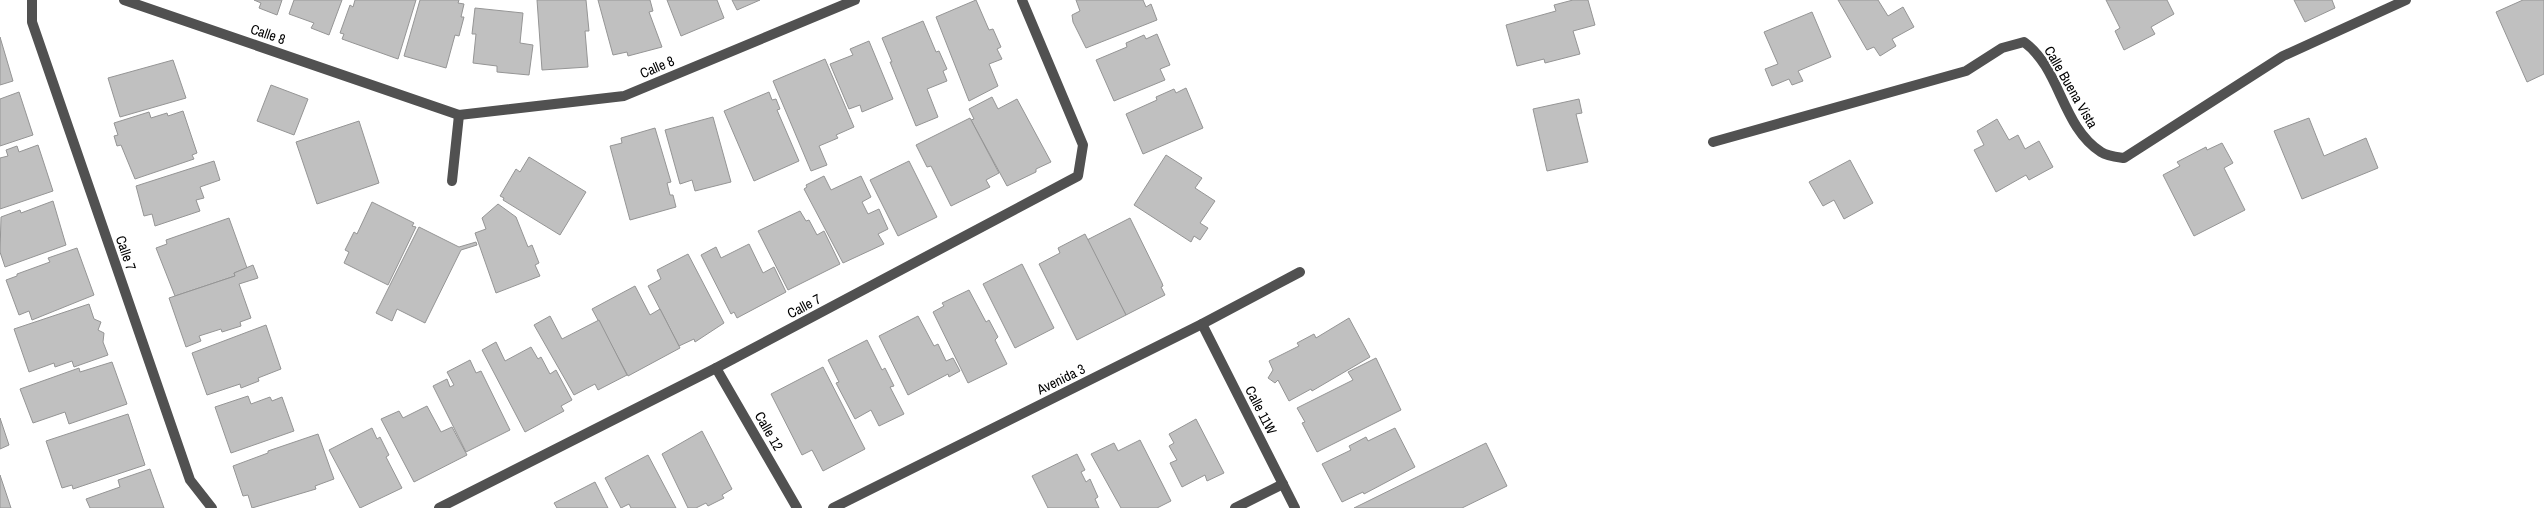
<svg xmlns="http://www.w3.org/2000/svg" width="2544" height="508" font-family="'Archivo Narrow',sans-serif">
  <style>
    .building { fill: #c0c0c0; stroke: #959595 }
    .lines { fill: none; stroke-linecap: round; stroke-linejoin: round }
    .street { stroke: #515151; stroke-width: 10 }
    .labels { text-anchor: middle; stroke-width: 4; stroke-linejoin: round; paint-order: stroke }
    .street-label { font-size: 14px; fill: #000; stroke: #fff }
  </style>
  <rect width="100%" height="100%" fill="#fff"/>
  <g class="building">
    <path d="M254 0H282L277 15 259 8 261 3Z"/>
    <path d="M294 0H342L329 35 311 28 314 23 289 14Z"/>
    <path d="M355 0H416L398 59 342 39 344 34 340 33 350 5 353 7Z"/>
    <path d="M420 0H459L458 3 464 4 461 17H464L459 36 455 35 446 68 404 56Z"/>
    <path d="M537 0H586L589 31H585L588 67 542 70Z"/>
    <path d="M598 0H650L653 11 649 12 662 47 628 56 627 52 613 55Z"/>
    <path d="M667 0H717L724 18 681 36Z"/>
    <path d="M732 0H760L737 10Z"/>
    <path d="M976 0 989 30 993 29 1001 47 997 49 1002 59 989 64 998 86 969 101 936 17Z"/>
    <path d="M1076 0H1143L1146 7 1151 4 1157 20 1086 48 1073 22 1072 15 1080 11Z"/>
    <path d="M1573 0H1588L1595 25 1573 31 1580 54 1545 63 1544 59 1517 66 1506 25 1556 11 1554 5Z"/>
    <path d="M1838 0H1878L1888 16 1903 7 1914 27 1892 39 1896 46 1880 56 1874 47 1867 50Z"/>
    <path d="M2106 0H2167L2174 14 2151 27 2155 34 2124 50 2115 31 2120 28Z"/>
    <path d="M2294 0H2332L2335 8 2305 22Z"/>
    <path d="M2523 0H2544V74L2527 82 2496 12Z"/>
    <path d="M475 8 523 13 520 43 533 45 529 75 497 72V66L473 63 476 34H472Z"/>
    <path d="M1812 12 1831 57 1798 71 1803 81 1792 85 1789 79 1772 86 1765 69 1778 64 1764 32Z"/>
    <path d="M923 21 936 52 939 51 947 69 943 71 947 81 927 89 938 117 916 126 890 62H892L882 38Z"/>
    <path d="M1157 34 1170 65 1160 69 1165 80 1114 101 1096 60 1127 47 1126 43 1144 35 1146 39Z"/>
    <path d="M0 37 13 81 0 85Z"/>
    <path d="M869 41 893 99 862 112 860 105 849 109 830 64 853 55 850 49Z"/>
    <path d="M825 59 854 127 836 135 838 138 819 146 827 165 811 171 773 81Z"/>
    <path d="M173 60 186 98 120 117 108 78Z"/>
    <path d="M271 85 308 99 294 135 257 121Z"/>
    <path d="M1186 88 1203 128 1143 154 1126 114 1157 100 1156 97 1174 89 1176 93Z"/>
    <path d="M19 92 33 135 0 146V99Z"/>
    <path d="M769 92 772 100 776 99 780 109 777 110 799 161 754 181 724 111Z"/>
    <path d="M992 97 998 109 1017 99 1051 162 1036 169V172L1007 186 971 120 974 119 969 109Z"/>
    <path d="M1579 99 1582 113 1576 114 1588 162 1547 171 1533 109Z"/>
    <path d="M183 111 197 153 192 155 194 159 135 179 121 145 117 146 114 136 118 135 114 123 149 112 151 118 167 113 168 116Z"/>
    <path d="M713 117 731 182 695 191 692 180 680 184 665 130Z"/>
    <path d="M970 118 999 173 986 180 990 187 951 206 931 166 927 167 916 145Z"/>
    <path d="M2309 118 2324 156 2366 138 2378 168 2302 199 2274 131Z"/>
    <path d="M1997 119 2009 140 2018 135 2025 149 2039 141 2053 167 2029 180 2026 175 1996 192 1974 150 1984 145 1977 131Z"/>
    <path d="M359 121 379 183 317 204 296 142Z"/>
    <path d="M655 128 671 182 667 183 670 195H673L676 207 630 220 610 146 622 143 621 138Z"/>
    <path d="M2222 143 2233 163 2224 168 2245 210 2194 236 2163 175 2180 166 2177 162 2206 147 2207 150Z"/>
    <path d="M38 145 53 191 0 209V158L8 156 6 150 17 146 19 152Z"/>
    <path d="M1166 155 1202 178 1195 188 1215 201 1200 223 1208 228 1200 240 1194 236 1191 242 1134 205Z"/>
    <path d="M529 157 586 192 560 235 503 200 504 198 500 196 516 169 520 172Z"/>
    <path d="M1850 160 1873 203 1844 219 1834 200 1823 206 1809 182Z"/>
    <path d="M214 161 220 180 200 187 204 198 196 200 200 211 155 226 152 214 144 216 136 186Z"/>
    <path d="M909 161 937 217 898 236 870 180Z"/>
    <path d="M824 176 831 190 861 176 871 197 862 202 868 214 879 209 888 229 878 234 884 244 843 263 804 189 807 187 806 185Z"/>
    <path d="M53 201 66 245 5 267 0 252 1 217 20 210 21 213Z"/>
    <path d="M372 202 414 223 412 226 416 227 388 285 344 263 349 252 345 250 354 232 357 234Z"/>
    <path d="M498 204 516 217 528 247 532 245 539 263 535 265 540 276 496 293 475 233 486 229 482 218Z"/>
    <path d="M800 211 806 221 809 220 817 235 824 231 840 264 788 290 758 231Z"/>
    <path d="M229 218 247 268 234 273 235 276 175 296 156 248 167 244 166 240Z"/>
    <path d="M1130 218 1162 283 1163 286 1161 287 1165 295 1126 315 1087 240Z"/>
    <path d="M419 227 459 247 476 242 477 245 461 250 425 323 397 309 392 321 376 313Z"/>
    <path d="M1085 234 1126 315 1077 340 1039 264 1060 253 1058 248Z"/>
    <path d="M749 244 763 273 774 267 786 292 737 318 734 312 731 314 701 255 716 247 721 258Z"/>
    <path d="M77 248 94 295 32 320 29 311 19 315 6 280 17 276V274L50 262 48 258Z"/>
    <path d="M688 254 724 323 695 342 694 339 679 346 648 286 661 279 657 270Z"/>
    <path d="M1022 264 1054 328 1015 348 983 284Z"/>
    <path d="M253 265 258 278 239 284 251 318 240 322 241 326 222 332 221 329 199 336 201 341 186 347 169 298 235 276 234 273Z"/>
    <path d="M635 286 650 315 660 309 680 348 628 376 592 309Z"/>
    <path d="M969 290 986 322 989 320 998 337 995 340 1007 364 968 383 933 312 944 306 942 303Z"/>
    <path d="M89 304 94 319 101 322 98 330 104 333 103 342 108 355 74 367 72 361 55 367 54 363 29 372 14 329Z"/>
    <path d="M550 316 562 339 599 320 627 375 598 390 595 384 574 395 534 325Z"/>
    <path d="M918 316 934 346 938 344 946 361 953 358 960 371 949 377 948 374 908 395 879 336Z"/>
    <path d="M1349 318 1370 357 1312 391 1311 389 1289 401 1278 380 1275 383 1268 378 1273 370 1269 361 1299 346 1297 343 1314 334 1316 338Z"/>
    <path d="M266 325 281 369 258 378 259 381 241 388 240 384 207 395 192 353Z"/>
    <path d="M867 340 882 370 885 368 894 386 890 387 904 414 879 426 871 410 855 419 836 383 839 382 828 360Z"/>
    <path d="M496 342 505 361 531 347 538 359 541 357 550 374 556 370 572 400 561 406 564 411 525 432 482 350Z"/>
    <path d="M1376 358 1401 410 1317 452 1302 423 1305 422 1297 408 1353 380 1348 372Z"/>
    <path d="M470 360 476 373 481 371 510 430 466 452 433 386 447 379 450 387 454 385 447 372Z"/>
    <path d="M112 362 127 404 69 424 65 412 33 423 20 389 79 368 80 372Z"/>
    <path d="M823 367 865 449 823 471 812 450 802 455 771 394Z"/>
    <path d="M248 396 251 404 270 397 272 401 282 397 294 431 231 453 215 407Z"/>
    <path d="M427 406 441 432 452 427 467 455 414 482 381 419 399 411 403 418Z"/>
    <path d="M128 414 145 465 73 489 72 485 62 488 46 441Z"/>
    <path d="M0 418 9 445 0 449Z"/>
    <path d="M1196 419 1224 473 1207 481 1205 475 1182 487 1170 463 1177 460 1169 446 1174 443 1169 434Z"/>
    <path d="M372 428 377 439 380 437 389 455 386 457 402 488 360 508 329 450Z"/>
    <path d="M1395 428 1415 467 1364 494 1363 492 1342 502 1322 464 1351 450 1349 446 1366 437 1368 441Z"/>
    <path d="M702 431 732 489 722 495 724 498 708 506 706 503 696 508H688L662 454Z"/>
    <path d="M318 434 334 479 315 486 316 489 252 508 248 495 243 496 233 466 268 453V451Z"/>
    <path d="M1140 440 1171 501 1157 508H1121L1091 454 1114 443 1118 451Z"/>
    <path d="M1486 443 1507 486 1462 508H1354Z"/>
    <path d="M1077 454 1085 470 1081 472 1086 482 1090 479 1098 497 1095 499 1099 508H1048L1032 476Z"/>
    <path d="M648 455 676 508H631L629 504 621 508 605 478Z"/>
    <path d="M150 469 164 508H90L86 499 120 487 118 480Z"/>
    <path d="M0 475 11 508H0Z"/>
    <path d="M595 482 608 508H557L554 503Z"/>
  </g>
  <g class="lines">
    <g class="street">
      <path d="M32 0V22L190 480 212 508"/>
      <path d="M124 0 459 115 624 96 855 0"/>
      <path d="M1713 142 1966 71 2002 48 2024 42C2061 69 2061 126 2101 152 2107 156 2117 157 2124 158L2283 56 2406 0"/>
      <path d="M452 181 459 115"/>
      <path d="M1202 324 1295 508"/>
      <path d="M716 368 797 508"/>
      <path d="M439 508 716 368 1078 176 1083 145 1022 0"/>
      <path d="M833 508 1202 324 1300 272"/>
      <path d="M1235 508 1283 484"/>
    </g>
  </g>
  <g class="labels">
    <g class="street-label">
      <text transform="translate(268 34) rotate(19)" y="5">Calle 8</text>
      <text transform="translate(657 67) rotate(-23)" y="5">Calle 8</text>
      <text transform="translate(2071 87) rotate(60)" y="5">Calle Buena Vista</text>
      <text transform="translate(126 253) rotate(71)" y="5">Calle 7</text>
      <text transform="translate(804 306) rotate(-28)" y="5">Calle 7</text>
      <text transform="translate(1061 379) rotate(-26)" y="5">Avenida 3</text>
      <text transform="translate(1261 410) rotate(63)" y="5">Calle 11W</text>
      <text transform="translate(769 431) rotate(60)" y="5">Calle 12</text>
    </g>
  </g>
</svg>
